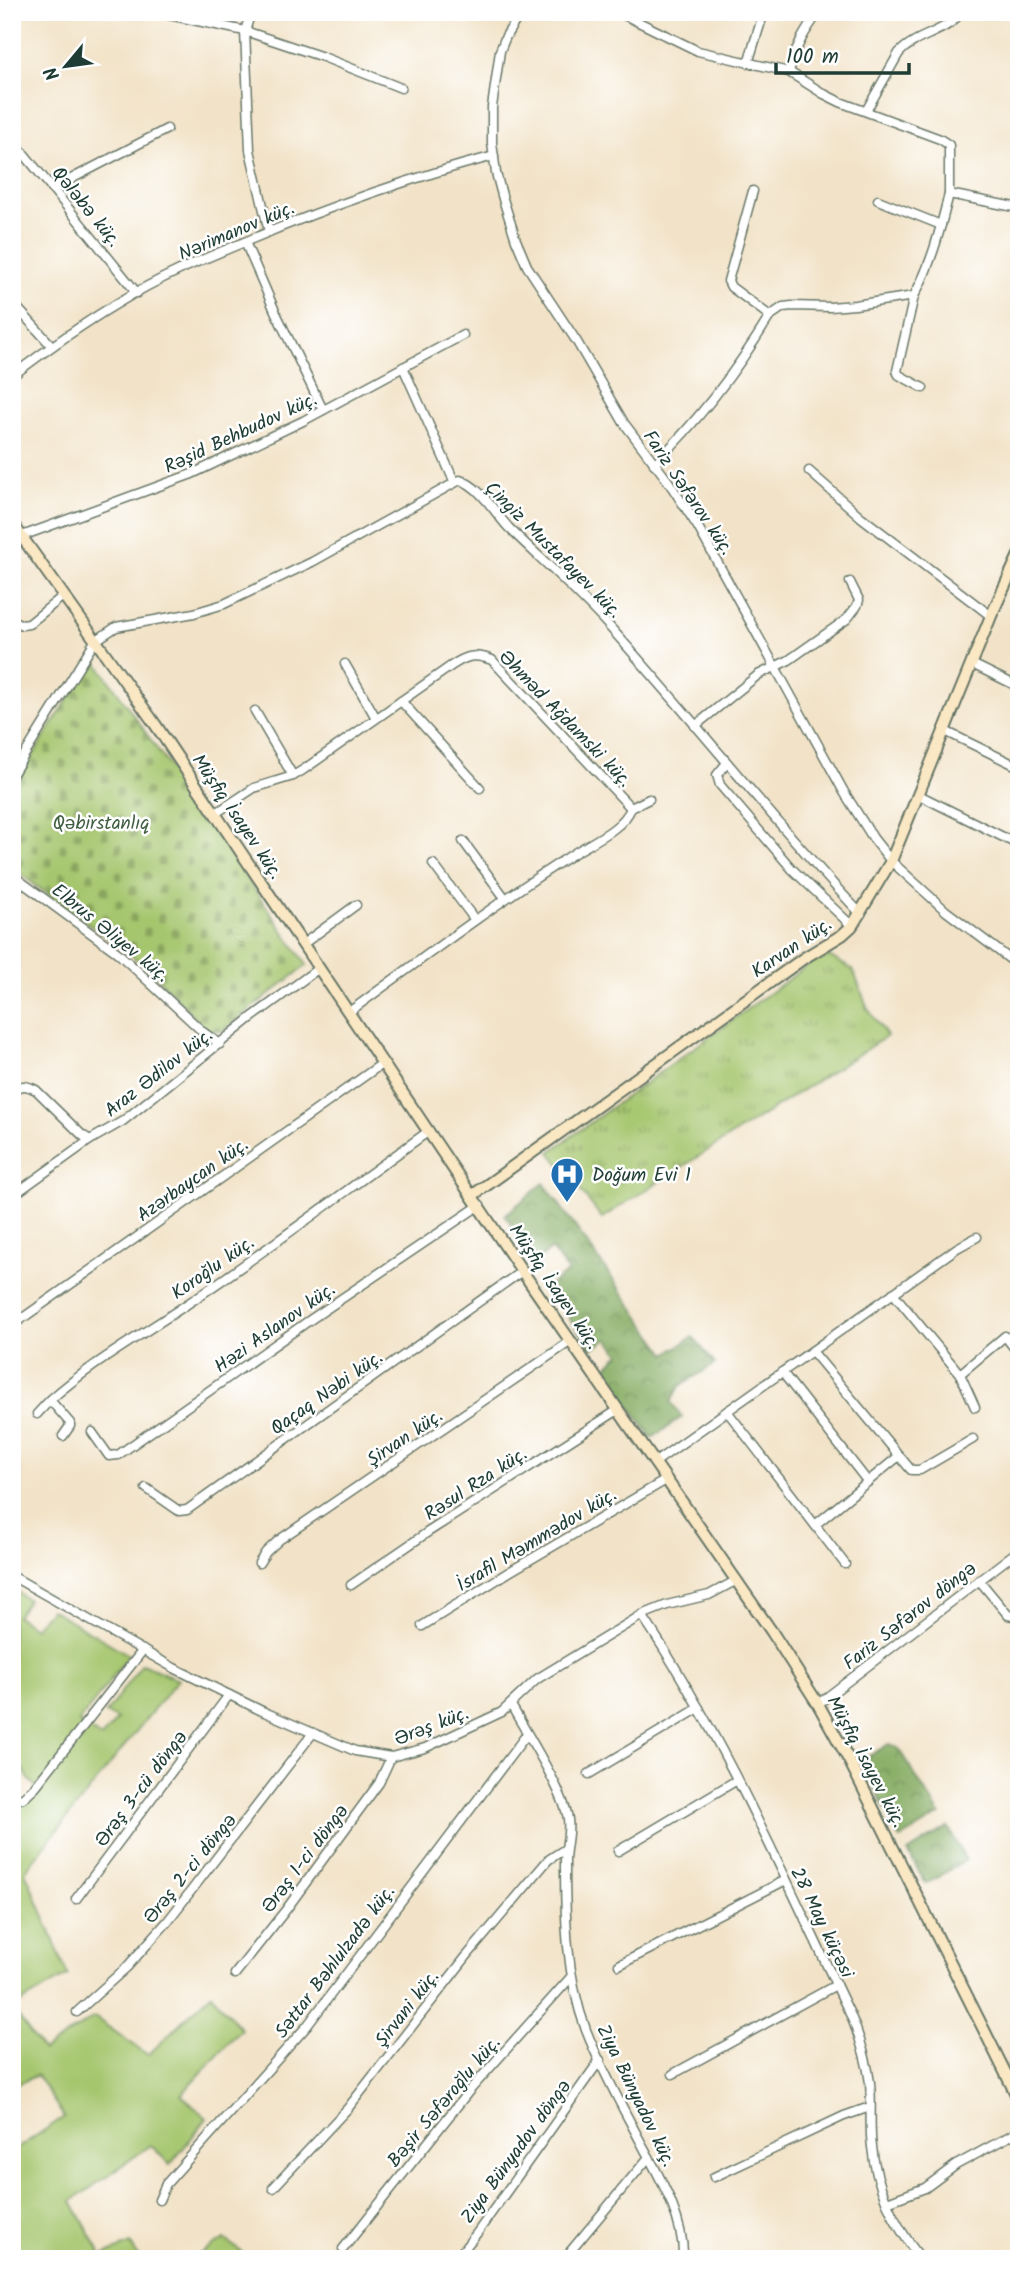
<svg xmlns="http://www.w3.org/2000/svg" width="1031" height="2271" font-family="Kalam,sans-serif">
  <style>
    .grass { fill: url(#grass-tufts); stroke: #628251; stroke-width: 2 }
    .forest { fill: url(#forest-crowns); stroke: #52744a; stroke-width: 2 }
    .cemetery { fill: url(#cemetery-stones); stroke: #628251; stroke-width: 2 }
    .garden { fill: #a6c66e; stroke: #628251; stroke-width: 2 }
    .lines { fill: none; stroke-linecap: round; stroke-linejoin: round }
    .street-casing { stroke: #697768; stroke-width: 11 }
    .secondary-casing { stroke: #697768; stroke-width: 14 }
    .street { stroke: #fff; stroke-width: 8 }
    .secondary { stroke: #fae7c3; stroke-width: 10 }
    .labels { text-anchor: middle; stroke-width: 5; stroke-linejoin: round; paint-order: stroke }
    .street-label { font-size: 19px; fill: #1f3d34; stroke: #fff }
    .park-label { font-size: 19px; fill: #415f42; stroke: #fff }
    .poi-label { font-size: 19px; fill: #1f3d34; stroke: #fff; text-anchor: start }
  </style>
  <defs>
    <pattern id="grass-tufts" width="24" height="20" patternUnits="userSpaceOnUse" patternTransform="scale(1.75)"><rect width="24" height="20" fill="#a6c66e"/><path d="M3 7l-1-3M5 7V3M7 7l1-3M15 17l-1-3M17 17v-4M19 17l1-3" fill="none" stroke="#87a25b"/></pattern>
    <pattern id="forest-crowns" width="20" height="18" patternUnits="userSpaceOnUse" patternTransform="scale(1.75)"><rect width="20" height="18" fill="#84ab61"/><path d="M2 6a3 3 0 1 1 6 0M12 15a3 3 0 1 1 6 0" fill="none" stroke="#6b8c51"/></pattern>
    <pattern id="cemetery-stones" width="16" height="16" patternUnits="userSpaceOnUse" patternTransform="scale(1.75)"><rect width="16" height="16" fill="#a6c66e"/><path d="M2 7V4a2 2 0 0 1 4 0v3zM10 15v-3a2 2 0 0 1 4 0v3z" fill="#87a25b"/></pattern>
  </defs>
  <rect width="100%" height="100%" fill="#fff"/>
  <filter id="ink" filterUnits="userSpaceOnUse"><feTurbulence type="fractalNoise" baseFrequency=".0143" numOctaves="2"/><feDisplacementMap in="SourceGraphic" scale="14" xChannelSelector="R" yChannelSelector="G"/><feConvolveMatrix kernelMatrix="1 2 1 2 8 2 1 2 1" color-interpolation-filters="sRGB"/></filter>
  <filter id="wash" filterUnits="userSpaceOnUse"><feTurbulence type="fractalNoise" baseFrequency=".00686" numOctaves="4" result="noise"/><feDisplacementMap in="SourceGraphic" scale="28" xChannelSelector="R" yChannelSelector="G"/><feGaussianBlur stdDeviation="1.57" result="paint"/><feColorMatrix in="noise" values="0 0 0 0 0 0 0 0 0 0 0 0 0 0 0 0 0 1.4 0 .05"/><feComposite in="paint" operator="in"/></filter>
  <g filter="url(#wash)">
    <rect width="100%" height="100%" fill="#f2e3c8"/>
    <path class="grass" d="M829 956 853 970 868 1009 887 1036 602 1218 550 1152 811 963Z"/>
    <g class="forest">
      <path d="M544 1183 666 1354 693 1337 715 1364 680 1386 671 1402 682 1417 652 1438 604 1369 620 1354 608 1339 591 1349 547 1287 568 1272 551 1249 535 1263 505 1215Z"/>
      <path d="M889 1744 898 1748 940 1815 900 1839 861 1761Z"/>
      <path d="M948 1827 966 1860 926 1884 908 1852Z"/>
    </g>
    <path class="cemetery" d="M94 658 307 965 222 1031 207 1030 148 968 12 868V789Z"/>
    <g class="garden">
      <path d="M12 1588 28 1600 17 1616 34 1628 51 1609 129 1655 79 1722 101 1738 117 1720 106 1713 142 1664 178 1679 25 1871 68 1975 12 2008 43 2051 94 2017 148 2055 211 1994 241 2029 181 2095 207 2118 170 2165 151 2145 72 2201 102 2256 131 2244 139 2259H12V2152L64 2117 37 2075 16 2085 12 2078V1811L15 1812 40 1791 30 1781 12 1751Z"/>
      <path d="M225 2239 250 2259H191Z"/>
    </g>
  </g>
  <g filter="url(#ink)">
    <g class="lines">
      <defs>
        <g id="street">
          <path d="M155 12 245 31 250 150 269 232"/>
          <path d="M251 12 245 31 323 57 401 88"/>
          <path d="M521 12 506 36 500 51 492 107V143L496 173 503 199 516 240 527 266 577 342 624 423 668 481 698 527 844 792 873 838 891 861 946 911 1019 966"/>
          <path d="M618 12 698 51 789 72 824 94 840 102 940 139 949 145V194L1019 208"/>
          <path d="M748 63 764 12"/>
          <path d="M789 72C795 48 804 32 819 12"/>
          <path d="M866 111 899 53C916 34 947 33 961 12"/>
          <path d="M12 139 137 293"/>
          <path d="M52 189 167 129"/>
          <path d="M753 191 728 281 731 287 770 316"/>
          <path d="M878 200 941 225"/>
          <path d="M245 242 275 311 323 410"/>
          <path d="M914 296 897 371 899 375 923 388"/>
          <path d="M12 302 52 346"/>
          <path d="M403 367 454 481"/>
          <path d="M12 376C46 350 81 325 118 303 158 278 203 259 247 241 328 207 409 178 494 156"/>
          <path d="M654 464C699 420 737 370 770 316L783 307 792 306 830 307 855 305 914 296C932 263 940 230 949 194"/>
          <path d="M809 471 861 517 991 616"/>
          <path d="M22 536 192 474 303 421 463 335"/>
          <path d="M12 620 22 625 29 624 63 596"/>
          <path d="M345 664 376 718"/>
          <path d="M972 664 1019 687"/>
          <path d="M401 701 480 788"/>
          <path d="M255 711 293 776"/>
          <path d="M695 726 758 675 789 660 847 619 857 606 859 600 850 582"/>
          <path d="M945 731 1019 767"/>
          <path d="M726 764 717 775 720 785 792 869 852 926"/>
          <path d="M12 775 95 641 116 627 194 613 224 604 312 562 460 480C480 486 495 513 509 528 542 560 577 591 608 625 694 720 773 821 861 914"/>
          <path d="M919 795 1019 845"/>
          <path d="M631 808 649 799"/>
          <path d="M216 813 254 788 293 776 303 770 451 666C466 656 474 653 492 660L631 808C623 829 591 842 573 854 496 903 423 958 349 1012"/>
          <path d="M463 841 505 898"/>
          <path d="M433 864 475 920"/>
          <path d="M12 875 118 953 203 1032 220 1044"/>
          <path d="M303 944 356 905"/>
          <path d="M12 1091C21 1084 26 1085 36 1090L82 1135 90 1140"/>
          <path d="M12 1196 90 1140 123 1121 251 1018 319 968"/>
          <path d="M893 1293 960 1374 1005 1336 1019 1354"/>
          <path d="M20 1320 383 1063"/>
          <path d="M812 1351 911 1470H920L973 1439"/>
          <path d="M782 1372 868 1482"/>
          <path d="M960 1374 975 1407"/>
          <path d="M727 1411 845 1564"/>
          <path d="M37 1414 50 1400"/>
          <path d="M92 1432 109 1456 118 1455 307 1322 480 1205"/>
          <path d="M63 1436 70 1426V1423L50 1400C95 1360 149 1331 199 1296 277 1243 352 1186 429 1131"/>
          <path d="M654 1463 957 1248 977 1237"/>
          <path d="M146 1488 179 1511 187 1510 522 1271"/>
          <path d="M815 1525 899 1456"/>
          <path d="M259 1563 266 1552 279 1540 571 1341"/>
          <path d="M12 1576 174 1668 262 1711 355 1751 391 1757 425 1748 502 1712 537 1679 642 1615 667 1605 709 1595 737 1580"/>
          <path d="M979 1580 1008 1615 1013 1616 1019 1613"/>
          <path d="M351 1585 428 1532 618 1410"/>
          <path d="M642 1615C726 1741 786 1881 851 2016 860 2038 867 2060 870 2083 872 2104 869 2126 872 2147 876 2188 896 2227 921 2259"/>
          <path d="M422 1626 509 1572 666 1480"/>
          <path d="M818 1704 1019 1550"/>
          <path d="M511 1705C526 1732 564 1792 568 1819 570 1833 565 1848 565 1861 565 1918 566 1976 586 2030 600 2066 619 2101 637 2135 656 2171 685 2217 683 2259"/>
          <path d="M589 1774 699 1708"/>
          <path d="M12 1800 23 1798 35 1787 143 1650"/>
          <path d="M618 1851 737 1780"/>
          <path d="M76 1899 229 1695"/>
          <path d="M619 1965 786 1880"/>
          <path d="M235 1974 285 1911 379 1783 391 1757"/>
          <path d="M77 2012 127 1967 167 1922 313 1733"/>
          <path d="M673 2074 836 1985"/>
          <path d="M714 2177 844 2116 870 2107"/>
          <path d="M273 2188 348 2108 466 1957 548 1860 565 1849"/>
          <path d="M159 2200 166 2184 307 2026 527 1734"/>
          <path d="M887 2202 925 2188 956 2165 1019 2131"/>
          <path d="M343 2249 469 2091 571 1977"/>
          <path d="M456 2259 477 2233 600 2060"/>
          <path d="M564 2259 649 2157"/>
        </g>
        <g id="secondary">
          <path d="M12 523 155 724 522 1271 772 1632 818 1704 849 1760 1019 2100"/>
          <path d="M473 1195 804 958 842 935 852 926 891 861 991 616 1019 555"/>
        </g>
      </defs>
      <use href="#street" class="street-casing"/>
      <use href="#secondary" class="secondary-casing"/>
      <use href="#street" class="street"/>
      <use href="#secondary" class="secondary"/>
    </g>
  </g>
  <defs>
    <symbol id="hospital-pin" viewBox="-11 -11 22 30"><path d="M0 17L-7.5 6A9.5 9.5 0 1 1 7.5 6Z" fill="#1f6fb2" stroke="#fff"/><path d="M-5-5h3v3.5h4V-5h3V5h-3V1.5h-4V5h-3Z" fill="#fff"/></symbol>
  </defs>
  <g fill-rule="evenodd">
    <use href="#hospital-pin" x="548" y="1155" width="38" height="52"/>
  </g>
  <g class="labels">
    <g class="street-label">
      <text transform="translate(87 206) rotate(51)" y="7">Qələbə küç.</text>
      <text transform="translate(236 230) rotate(-23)" y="7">Nərimanov küç.</text>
      <text transform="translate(240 432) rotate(-25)" y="7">Rəşid Behbudov küç.</text>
      <text transform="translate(689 492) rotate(56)" y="7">Fariz Səfərov küç.</text>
      <text transform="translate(554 549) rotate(45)" y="7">Çingiz Mustafayev küç.</text>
      <text transform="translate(566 718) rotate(46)" y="7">Əhməd Ağdamski küç.</text>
      <text transform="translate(238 816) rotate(56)" y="7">Müşfiq İsayev küç.</text>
      <text transform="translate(111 932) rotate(39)" y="7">Elbrus Əliyev küç.</text>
      <text transform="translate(791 947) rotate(-34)" y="7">Karvan küç.</text>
      <text transform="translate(158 1072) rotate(-38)" y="7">Araz Ədilov küç.</text>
      <text transform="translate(192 1179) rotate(-35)" y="7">Azərbaycan küç.</text>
      <text transform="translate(212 1267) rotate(-35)" y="7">Koroğlu küç.</text>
      <text transform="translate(555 1286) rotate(56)" y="7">Müşfiq İsayev küç.</text>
      <text transform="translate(274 1327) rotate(-35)" y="7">Həzi Aslanov küç.</text>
      <text transform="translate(326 1392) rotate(-35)" y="7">Qaçaq Nəbi küç.</text>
      <text transform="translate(404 1437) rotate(-34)" y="7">Şirvan küç.</text>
      <text transform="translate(475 1483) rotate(-33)" y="7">Rəsul Rza küç.</text>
      <text transform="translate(536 1539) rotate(-31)" y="7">İsrafil Məmmədov küç.</text>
      <text transform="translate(909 1615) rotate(-38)" y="7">Fariz Səfərov döngə</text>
      <text transform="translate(431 1725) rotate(-21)" y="7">Ərəş küç.</text>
      <text transform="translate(867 1761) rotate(62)" y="7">Müşfiq İsayev küç.</text>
      <text transform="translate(140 1788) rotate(-53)" y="7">Ərəş 3-cü döngə</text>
      <text transform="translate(304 1858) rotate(-53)" y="7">Ərəş 1-ci döngə</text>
      <text transform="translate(189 1868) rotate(-51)" y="7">Ərəş 2-ci döngə</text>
      <text transform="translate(823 1922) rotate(64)" y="7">28 May küçəsi</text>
      <text transform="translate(334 1961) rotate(-53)" y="7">Səttar Bəhlulzadə küç.</text>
      <text transform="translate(406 2008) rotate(-52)" y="7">Şirvani küç.</text>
      <text transform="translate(637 2095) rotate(64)" y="7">Ziya Bünyadov küç.</text>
      <text transform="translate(443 2101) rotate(-50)" y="7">Bəşir Səfəroğlu küç.</text>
      <text transform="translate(515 2151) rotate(-54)" y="7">Ziya Bünyadov döngə</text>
    </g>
    <g class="park-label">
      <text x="101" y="829">Qəbirstanlıq</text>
    </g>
    <g class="poi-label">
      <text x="592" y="1181">Doğum Evi 1</text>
    </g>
  </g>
  <rect width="1031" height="2271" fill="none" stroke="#fff" stroke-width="42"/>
  <g transform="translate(66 66) rotate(241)" stroke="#ffffff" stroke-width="5" paint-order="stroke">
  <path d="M0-5L12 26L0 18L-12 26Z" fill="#1f3d34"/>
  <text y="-10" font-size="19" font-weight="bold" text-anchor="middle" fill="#1f3d34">N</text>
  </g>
  <path d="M776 63v10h133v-10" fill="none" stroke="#1f3d34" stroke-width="3.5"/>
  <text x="786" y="63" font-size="21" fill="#1f3d34" stroke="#ffffff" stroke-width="5" paint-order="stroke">100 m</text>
</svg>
